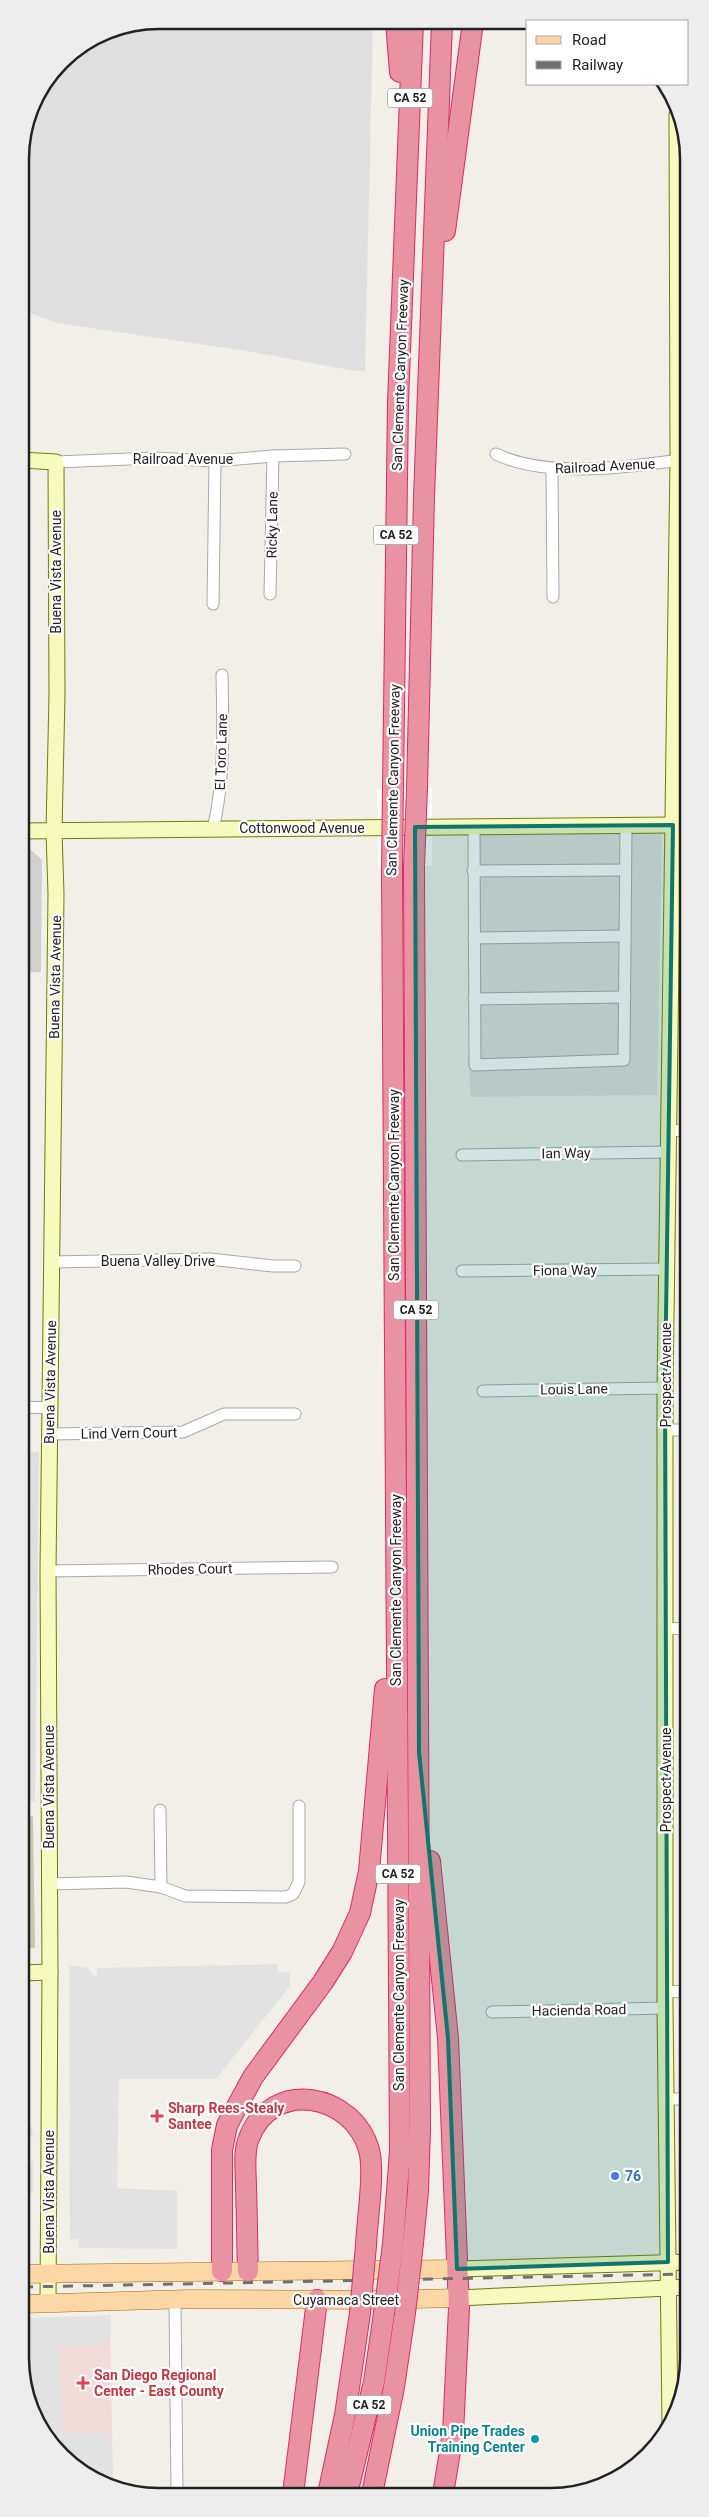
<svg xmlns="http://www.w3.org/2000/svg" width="709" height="2517" font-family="Roboto,sans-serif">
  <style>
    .residential { fill: #e0dfdf }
    .commercial { fill: #f2dad9 }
    .religious { fill: #d0d0d0 }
    .construction { fill: #c7c7b4 }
    .parking { fill: #e2e2e2 }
    .pier { fill: #fff }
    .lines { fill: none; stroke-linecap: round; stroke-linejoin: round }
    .street-casing { stroke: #a9a9a9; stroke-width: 13 }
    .secondary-casing { stroke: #707d05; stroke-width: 17 }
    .primary-casing { stroke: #a06b00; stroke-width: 19 }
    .highway-casing { stroke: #dc2a67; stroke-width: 22 }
    .street { stroke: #fff; stroke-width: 11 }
    .secondary { stroke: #f7fabf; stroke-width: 15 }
    .primary { stroke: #fcd6a4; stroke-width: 18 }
    .highway { stroke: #e892a2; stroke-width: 20 }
    .rail { stroke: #707070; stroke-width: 3; stroke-dasharray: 10 10; stroke-linecap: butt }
    .highway-bridge-casing { stroke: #dc2a67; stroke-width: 22; stroke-linecap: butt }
    .highway-bridge { stroke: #e892a2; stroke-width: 20 }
    .marked { fill: #0f766e; fill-opacity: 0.2; stroke: #0f766e; stroke-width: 4; stroke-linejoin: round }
    .health-dot { fill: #e0444e; stroke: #fff; stroke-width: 2 }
    .shop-dot { fill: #3f7fe0; stroke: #fff; stroke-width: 2 }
    .culture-dot { fill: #0f9aa8; stroke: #fff; stroke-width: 2 }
    .labels { text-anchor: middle; stroke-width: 4.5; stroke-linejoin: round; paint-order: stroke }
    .shield { fill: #fff; stroke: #646464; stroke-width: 1 }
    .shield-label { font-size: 12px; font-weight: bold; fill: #222 }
    .street-label { font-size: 14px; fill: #222; stroke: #fff }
    .health-label { font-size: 14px; font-weight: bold; fill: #be3a42; stroke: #fff; text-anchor: start }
    .shop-label { font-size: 14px; font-weight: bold; fill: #366cbe; stroke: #fff; text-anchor: start }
    .culture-label { font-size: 14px; font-weight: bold; fill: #0d838f; stroke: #fff; text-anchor: end }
    .rim { fill: none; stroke: #222; stroke-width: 2.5 }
  </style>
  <rect width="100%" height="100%" fill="#f2efe9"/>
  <g class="residential">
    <path d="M159 20 373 21 365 371H355L253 352 57 323 20 309V150L34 98 61 61 106 30Z"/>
    <path d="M468 834H662L657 1095 470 1097Z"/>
    <path d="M39 1452 35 1801 22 1802V1453Z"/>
  </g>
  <path class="commercial" d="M110 2315 113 2484 61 2456 23 2385V2318L32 2317 37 2320Z"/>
  <path class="religious" d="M21 848H29L42 860 41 972 21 973Z"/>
  <path class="construction" d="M33 1816 35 1948 22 1949V1817Z"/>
  <g class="parking">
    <path d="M277 1964 278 1972H290V1986L216 2079H119L117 2188 177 2191V2249L79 2248 78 2239H70L69 1965 88 1968 93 1975 97 1976V1968Z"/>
    <path d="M22 2126H32L33 2137 22 2136Z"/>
    <rect x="22" y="2161" width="11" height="33"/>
    <path d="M111 2315V2335H106V2345L60 2347 63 2433H111L112 2484 61 2456 29 2397V2382H23V2350H30V2318Z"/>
  </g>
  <path class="pier" d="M432 788V866L378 867 377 789Z"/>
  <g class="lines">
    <defs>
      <g id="street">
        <path d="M496 454C547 479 631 467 687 459"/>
        <path d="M56 462 154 458 215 461 273 456 345 454"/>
        <path d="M552 470 553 597"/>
        <path d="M270 594 273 456"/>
        <path d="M213 604 215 461"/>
        <path d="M474 827 475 1065 624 1060 626 826"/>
        <path d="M213 829C225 780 223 724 222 675"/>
        <path d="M473 871 625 870"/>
        <path d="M671 892H687"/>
        <path d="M474 938 625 936"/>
        <path d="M474 999 625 997"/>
        <path d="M667 1131 687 1130"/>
        <path d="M462 1155 669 1152"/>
        <path d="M51 1262 210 1259 273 1266H295"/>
        <path d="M462 1271 667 1269"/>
        <path d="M483 1391 665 1388"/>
        <path d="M22 1407 50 1408"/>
        <path d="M666 1430H688"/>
        <path d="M49 1434 183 1432 224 1414H295"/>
        <path d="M48 1571 332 1567"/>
        <path d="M666 1629 688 1628"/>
        <path d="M160 1810 161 1887"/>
        <path d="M49 1884 126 1882 161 1887 185 1896 286 1897 293 1894 299 1882V1806"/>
        <path d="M665 1992 688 1991"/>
        <path d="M492 2012 665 2008"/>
        <path d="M667 2099H688"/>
        <path d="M175 2300 177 2494"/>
      </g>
      <g id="secondary">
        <path d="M21 460 56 462 57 695 54 831 56 894 48 1571 50 1972 48 2303"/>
        <path d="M21 831 673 825"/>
        <path d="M22 1973 50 1972"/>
        <path d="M457 2269 689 2262"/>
        <path d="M459 2298 689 2287"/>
        <path d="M670 2424 665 2008V1388L678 460 677 115"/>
      </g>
      <g id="primary">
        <path d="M23 2274 457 2269"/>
        <path d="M23 2304 189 2299 368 2300 459 2298"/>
      </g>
      <g id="highway">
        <path d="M396 22 400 72"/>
        <path d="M445 231 473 22"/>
        <path d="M393 788 398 402 413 22"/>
        <path d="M417 788 424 497 442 22"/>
        <path d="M392 870 400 2151 393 2244"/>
        <path d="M430 1861 448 2038 459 2308 453 2433 443 2494"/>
        <path d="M413 2243 418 2191 420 2129 414 867"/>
        <path d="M222 2271V2150L227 2125 253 2077 323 1982 342 1952 360 1913 369 1871 385 1689"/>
        <path d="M248 2271C247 2243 247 2215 246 2187 246 2172 243 2152 249 2138 272 2078 353 2093 369 2150 375 2172 367 2220 366 2245"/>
        <path d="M293 2494 317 2300"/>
        <path d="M328 2494 345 2415 360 2313"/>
        <path d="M347 2494 374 2382 384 2314"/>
        <path d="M372 2494 394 2387 405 2313"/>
      </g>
    </defs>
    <use href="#street" class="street-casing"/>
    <use href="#secondary" class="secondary-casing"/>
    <use href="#primary" class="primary-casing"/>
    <use href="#highway" class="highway-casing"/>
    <use href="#street" class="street"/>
    <use href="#secondary" class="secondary"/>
    <use href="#primary" class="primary"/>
    <use href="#highway" class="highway"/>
    <path class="rail" d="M23 2287 689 2274"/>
    <defs>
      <g id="highway-bridge">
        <path d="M414 867 417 788"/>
        <path d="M392 870 393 788"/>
        <path d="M360 2313 366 2245"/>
        <path d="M405 2313 413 2243"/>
        <path d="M384 2314 393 2244"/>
      </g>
    </defs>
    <use href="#highway-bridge" class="highway-bridge-casing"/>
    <use href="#highway-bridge" class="highway-bridge"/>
  </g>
  <path class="marked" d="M673 825 665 1388 668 2262 457 2269 448 2038 419 1752 415 827Z"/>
  <g class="health-dot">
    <path d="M154.5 2108.5h5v5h5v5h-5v5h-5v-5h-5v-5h5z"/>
    <path d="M80.5 2375.5h5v5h5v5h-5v5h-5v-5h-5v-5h5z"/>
  </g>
  <circle class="shop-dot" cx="615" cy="2176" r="5"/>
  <circle class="culture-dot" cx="535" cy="2439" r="5"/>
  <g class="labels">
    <g class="shield">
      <rect x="387.5" y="88.5" width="45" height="19" rx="4"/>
      <rect x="373.5" y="525.5" width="45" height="19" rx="4"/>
      <rect x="393.5" y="1300.5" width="45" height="19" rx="4"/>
      <rect x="375.5" y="1864.5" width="45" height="19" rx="4"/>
      <rect x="346.5" y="2395.5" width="45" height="19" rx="4"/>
    </g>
    <g class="shield-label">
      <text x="410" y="102">CA 52</text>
      <text x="396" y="539">CA 52</text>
      <text x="416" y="1314">CA 52</text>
      <text x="398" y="1878">CA 52</text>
      <text x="369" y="2409">CA 52</text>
    </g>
    <g class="street-label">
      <text transform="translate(400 375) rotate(-88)" y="5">San Clemente Canyon Freeway</text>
      <text x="183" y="464">Railroad Avenue</text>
      <text transform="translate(605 466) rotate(-3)" y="5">Railroad Avenue</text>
      <text transform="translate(272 525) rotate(-89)" y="5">Ricky Lane</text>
      <text transform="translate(56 572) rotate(-90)" y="5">Buena Vista Avenue</text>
      <text transform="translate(221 752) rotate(-88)" y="5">El Toro Lane</text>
      <text transform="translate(393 780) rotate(-89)" y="5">San Clemente Canyon Freeway</text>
      <text x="302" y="833">Cottonwood Avenue</text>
      <text transform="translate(55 977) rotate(-89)" y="5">Buena Vista Avenue</text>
      <text transform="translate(566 1153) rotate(-1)" y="5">Ian Way</text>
      <text transform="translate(394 1185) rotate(-90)" y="5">San Clemente Canyon Freeway</text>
      <text x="158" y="1266">Buena Valley Drive</text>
      <text transform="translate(565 1270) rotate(-1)" y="5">Fiona Way</text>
      <text transform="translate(666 1375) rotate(-90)" y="5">Prospect Avenue</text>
      <text transform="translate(50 1382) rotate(-89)" y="5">Buena Vista Avenue</text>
      <text transform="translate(574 1389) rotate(-1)" y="5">Louis Lane</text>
      <text transform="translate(129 1433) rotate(-1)" y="5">Lind Vern Court</text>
      <text transform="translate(190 1569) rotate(-1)" y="5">Rhodes Court</text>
      <text transform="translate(396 1590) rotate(-90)" y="5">San Clemente Canyon Freeway</text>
      <text transform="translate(666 1780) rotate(-90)" y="5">Prospect Avenue</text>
      <text transform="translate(49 1787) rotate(-90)" y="5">Buena Vista Avenue</text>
      <text transform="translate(399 1995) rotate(-90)" y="5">San Clemente Canyon Freeway</text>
      <text transform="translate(579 2010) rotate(-1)" y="5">Hacienda Road</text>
      <text transform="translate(49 2192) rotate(-90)" y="5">Buena Vista Avenue</text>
      <text x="346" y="2305">Cuyamaca Street</text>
    </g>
    <g class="health-label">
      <text x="168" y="2113">Sharp Rees-Stealy<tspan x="168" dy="16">Santee</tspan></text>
      <text x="94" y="2380">San Diego Regional<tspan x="94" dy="16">Center - East County</tspan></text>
    </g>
    <g class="shop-label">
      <text x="625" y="2181">76</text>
    </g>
    <g class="culture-label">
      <text x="525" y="2436">Union Pipe Trades<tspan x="525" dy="16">Training Center</tspan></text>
    </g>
  </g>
  <path d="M0 0H709V2517H0ZM159 29H550A130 130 0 0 1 680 159V2358A130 130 0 0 1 550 2488H159A130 130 0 0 1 29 2358V159A130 130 0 0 1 159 29Z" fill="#ededed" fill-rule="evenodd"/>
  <path class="rim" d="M159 29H550A130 130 0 0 1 680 159V2358A130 130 0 0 1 550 2488H159A130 130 0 0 1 29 2358V159A130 130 0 0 1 159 29Z"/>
  <rect x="526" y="20" width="162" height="65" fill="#ffffff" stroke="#a7a7a7"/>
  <rect x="536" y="36" width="25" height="8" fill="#fcd6a4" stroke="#a7a7a7"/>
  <text x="572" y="45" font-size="15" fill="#222222">Road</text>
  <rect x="536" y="61" width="25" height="8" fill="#707070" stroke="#a7a7a7"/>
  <text x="572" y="70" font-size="15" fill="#222222">Railway</text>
</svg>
